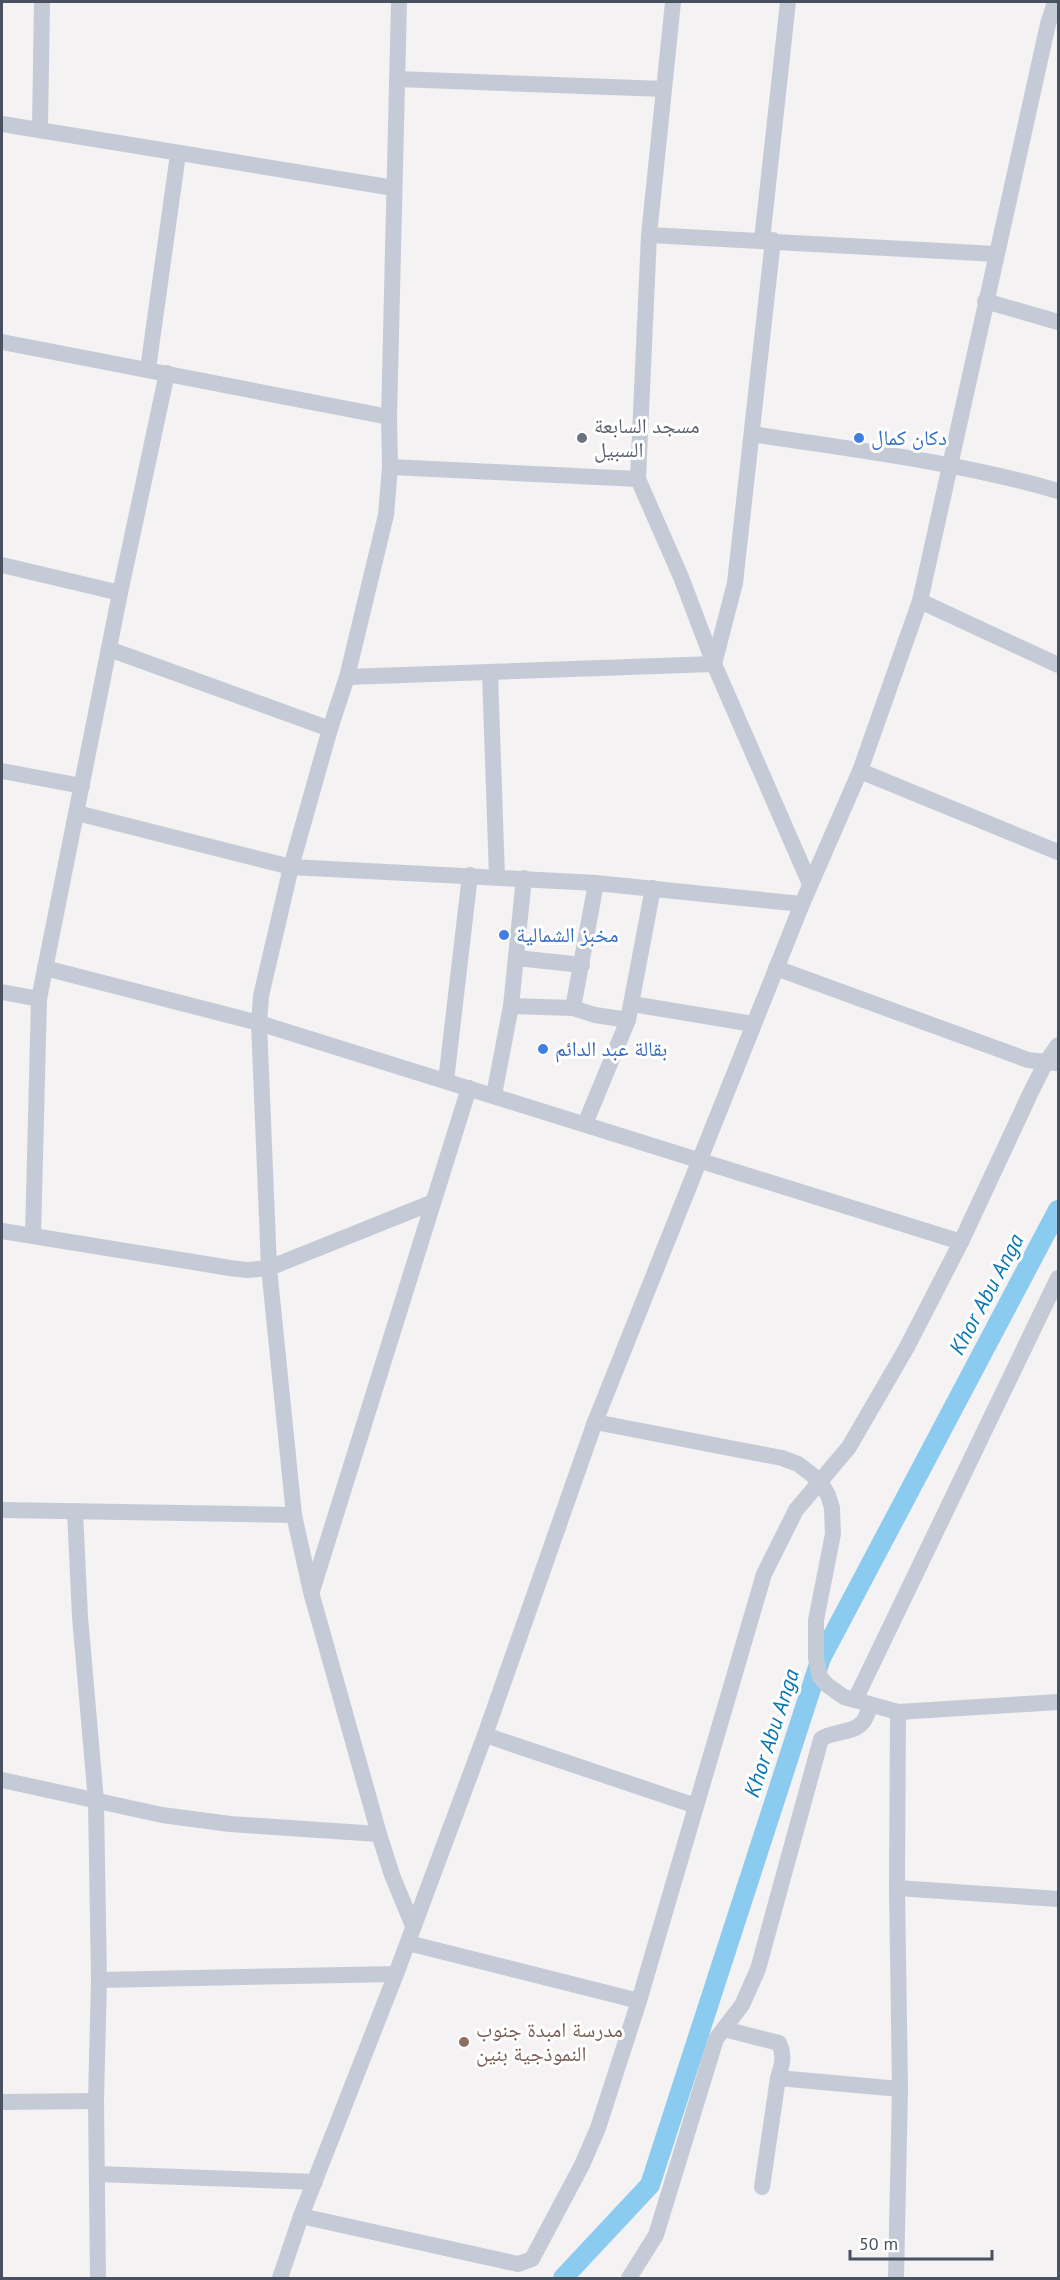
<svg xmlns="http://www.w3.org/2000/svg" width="1060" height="2280" font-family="'PT Sans','Noto Naskh Arabic',sans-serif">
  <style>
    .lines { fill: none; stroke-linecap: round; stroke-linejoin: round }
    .canal { stroke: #8ccbf0; stroke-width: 20 }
    .minor { stroke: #c5cbd6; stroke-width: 16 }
    .worship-dot { fill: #6b7280; stroke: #fff; stroke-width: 2 }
    .shop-dot { fill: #3f7fe0; stroke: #fff; stroke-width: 2 }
    .education-dot { fill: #8d6e63; stroke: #fff; stroke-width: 2 }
    .labels { text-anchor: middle; stroke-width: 6; stroke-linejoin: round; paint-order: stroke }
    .worship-label { font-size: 21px; fill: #5b616d; stroke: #fff; text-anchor: start }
    .shop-label { font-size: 21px; fill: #366cbe; stroke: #fff; text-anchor: start }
    .education-label { font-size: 21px; fill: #785e54; stroke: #fff; text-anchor: start }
    .water-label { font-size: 22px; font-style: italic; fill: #0875b4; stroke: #fff }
  </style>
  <rect width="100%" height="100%" fill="#f4f2f2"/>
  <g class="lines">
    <path class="canal" d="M563 2278 650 2185 821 1658 1058 1210"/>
    <g class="minor">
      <path d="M399 2 389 417 390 467 386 515 347 677 330 729 291 867 261 996 259 1023 269 1268 294 1515 311 1592 379 1834 392 1875 413 1926"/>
      <path d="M673 2 649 235 638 479 681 577 714 664 810 884"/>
      <path d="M397 79 664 89"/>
      <path d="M2 124 394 188"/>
      <path d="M40 129 42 2"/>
      <path d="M649 235 996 254"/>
      <path d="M762 240 788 2"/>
      <path d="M985 301 1058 322"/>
      <path d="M2 342 389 417"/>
      <path d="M148 369 178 154"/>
      <path d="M752 434C855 450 958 462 1058 491"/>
      <path d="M390 467 638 479"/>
      <path d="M2 565 120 593"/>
      <path d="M920 601 1058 665"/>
      <path d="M109 649 330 729"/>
      <path d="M490 673 497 877"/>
      <path d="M347 677 714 664 735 583 773 240"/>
      <path d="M2 771 82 786"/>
      <path d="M860 771 1058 852"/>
      <path d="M77 813 291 867 596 883 802 904"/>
      <path d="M517 958 582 965"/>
      <path d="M45 968 259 1023 961 1242"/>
      <path d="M776 968 1028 1060 1056 1063"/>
      <path d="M2 992 39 999"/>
      <path d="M632 1004 753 1024"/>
      <path d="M511 1006 573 1008 595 1015 628 1020"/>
      <path d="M573 1008 596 883"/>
      <path d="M446 1081 470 875"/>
      <path d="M494 1095 511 1006 524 878"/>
      <path d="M585 1124 628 1020 653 888"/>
      <path d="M2 1231 230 1268 247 1270 269 1268 431 1203"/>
      <path d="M33 1236 39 999 120 593 167 373"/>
      <path d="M595 1422 782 1458 798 1464 820 1481 828 1495 832 1508 833 1534 816 1620V1658L820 1677 827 1685 844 1697 898 1712 1058 1702"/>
      <path d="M2 1510 294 1515"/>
      <path d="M75 1511 80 1617 96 1801 99 1980 96 2101 98 2278"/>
      <path d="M312 1591 469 1088"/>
      <path d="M855 1700 1058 1278"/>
      <path d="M485 1735 696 1806"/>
      <path d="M2 1780 162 1815 230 1824 379 1834"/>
      <path d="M897 1888 1058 1899"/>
      <path d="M408 1943 639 2001"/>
      <path d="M99 1980 396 1974"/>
      <path d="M724 2029 779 2043C785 2056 782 2065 778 2078L762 2187"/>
      <path d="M778 2078 900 2089"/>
      <path d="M2 2102 96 2101"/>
      <path d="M97 2174 315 2182"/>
      <path d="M301 2216 518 2264 532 2259 582 2165 598 2128 639 2001 764 1574 796 1510 849 1447 907 1347 961 1242 1030 1094 1045 1064 1058 1045"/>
      <path d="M280 2278 301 2216 396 1974 485 1735 595 1422 802 904 860 771 920 601 1048 24 1055 2"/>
      <path d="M629 2278 656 2235 716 2039 742 2005 758 1969 821 1739C832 1731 852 1734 862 1723 866 1719 868 1711 871 1706"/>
      <path d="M896 2278 900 2089 897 1888 898 1712"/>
    </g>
  </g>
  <circle class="worship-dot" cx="582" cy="438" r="6"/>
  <g class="shop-dot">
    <circle cx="859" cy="438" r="6"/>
    <circle cx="504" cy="935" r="6"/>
    <circle cx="543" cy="1049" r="6"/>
  </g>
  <circle class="education-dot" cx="464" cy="2042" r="6"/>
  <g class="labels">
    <g class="worship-label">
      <text x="594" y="433">مسجد السابعة<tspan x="594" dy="24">السبيل</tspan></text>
    </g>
    <g class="shop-label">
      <text x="871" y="445">دكان كمال</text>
      <text x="516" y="942">مخبز الشمالية</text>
      <text x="555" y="1056">بقالة عبد الدائم</text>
    </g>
    <g class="education-label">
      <text x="476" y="2037">مدرسة امبدة جنوب<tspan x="476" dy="24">النموذجية بنين</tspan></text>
    </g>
    <g class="water-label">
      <text transform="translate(986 1294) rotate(-62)" y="8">Khor Abu Anga</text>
      <text transform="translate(771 1733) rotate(-72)" y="8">Khor Abu Anga</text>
    </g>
  </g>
  <rect width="1060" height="2280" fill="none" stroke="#495160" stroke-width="6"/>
  <path d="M850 2250v9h142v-9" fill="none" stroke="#495160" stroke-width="3"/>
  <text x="859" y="2250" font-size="18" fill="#495160" stroke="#ffffff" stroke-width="4.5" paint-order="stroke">50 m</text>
</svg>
